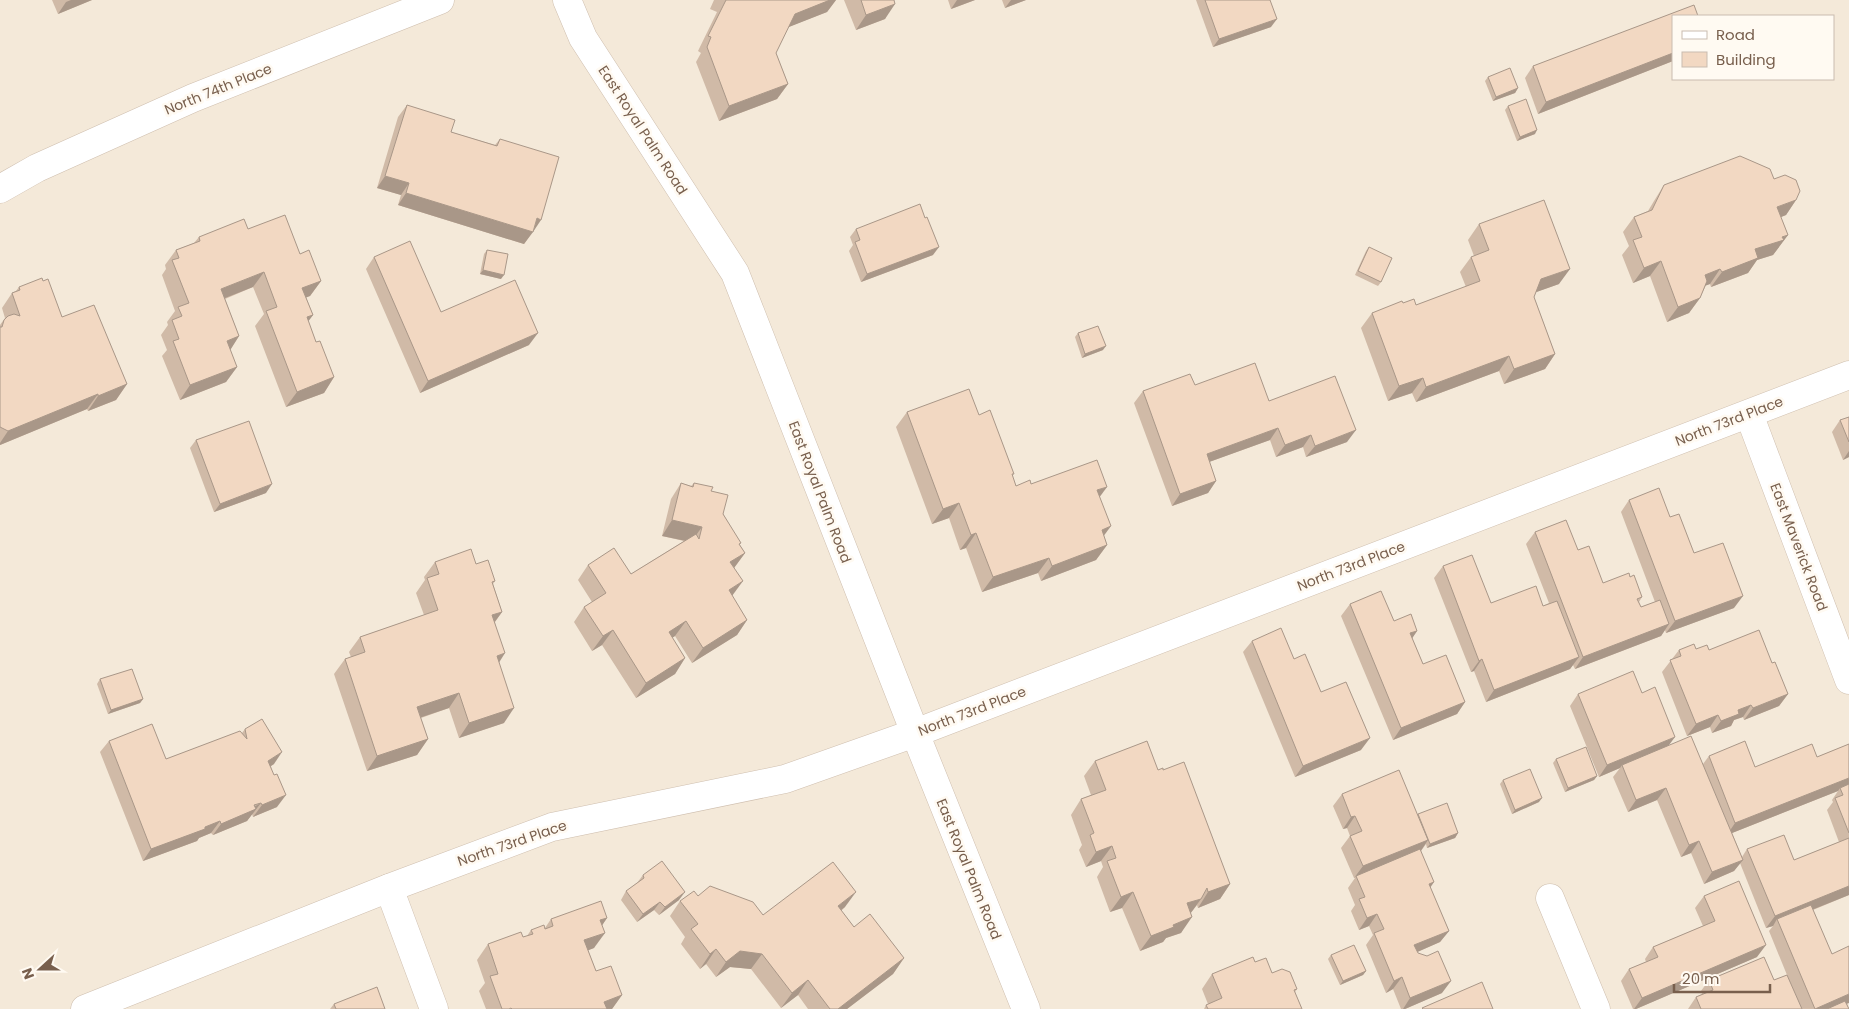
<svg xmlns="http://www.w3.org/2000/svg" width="1849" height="1009" font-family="Poppins,sans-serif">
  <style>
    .residential { fill: #f4e9d9; fill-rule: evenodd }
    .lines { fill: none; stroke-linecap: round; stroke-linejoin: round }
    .street-casing { stroke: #cfbfaf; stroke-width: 29 }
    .street { stroke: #fff; stroke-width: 28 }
    .wall { fill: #d0baa7; fill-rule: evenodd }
    .shaded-wall { fill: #a99788 }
    .building { fill: #f2d8c2; stroke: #a99788 }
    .labels { text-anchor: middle; stroke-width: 5; stroke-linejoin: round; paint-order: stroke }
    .street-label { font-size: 14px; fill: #785f4d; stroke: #fffaf2 }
  </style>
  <rect width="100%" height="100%" fill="#fdf7eb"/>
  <path class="residential" d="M0 0H1849V1009H0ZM1673 16H1833V79H1673Z"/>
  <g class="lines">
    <defs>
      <g id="street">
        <path d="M567 0 583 38 735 273 915 733 1026 1009"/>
        <path d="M0 189 37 168 193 98 440 0"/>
        <path d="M1749 414 1849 680"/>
        <path d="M389 888 434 1009"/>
        <path d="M1550 898 1596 1009"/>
        <path d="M85 1009 389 888 552 827 785 779 915 733 1849 375"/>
      </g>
    </defs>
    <use href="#street" class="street-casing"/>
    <use href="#street" class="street"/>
  </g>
  <g class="wall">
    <path d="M52 0H92L58 14Z"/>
    <path d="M714 0H836L827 12 788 27 776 53 788 84 777 99 719 121 696 62 701 53 698 51 717 12 710 9Z"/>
    <path d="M844 0H894L885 19 856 30Z"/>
    <path d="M948 0H975L951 9Z"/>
    <path d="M1002 0H1026L1005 8Z"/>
    <path d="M1196 0H1270L1271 27 1213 47Z"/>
    <path d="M1673 16V61L1538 114 1525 78 1533 66Z"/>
    <path d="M1488 77 1518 88 1515 93 1493 101 1485 81Z"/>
    <path d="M407 105 451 132 495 145 500 139 533 231 524 244 398 205 401 195 377 188 398 117Z"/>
    <path d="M1508 106 1535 134 1517 141 1505 110Z"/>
    <path d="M1774 179 1796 200 1786 215 1781 217 1788 235 1773 255 1757 260 1748 273 1711 287 1710 284 1706 285 1700 298 1689 313 1667 322 1650 276 1633 283 1622 255 1629 246 1623 232 1634 217 1648 211 1654 201 1664 185Z"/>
    <path d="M1479 224 1559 284 1536 292 1534 297 1555 354 1545 369 1504 384 1499 371 1416 402 1412 393 1388 401 1361 328 1372 313 1403 303 1416 305 1466 287 1460 272 1471 257 1474 256 1468 240Z"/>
    <path d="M248 229 300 254 321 281 310 296 306 297 313 315 308 321 316 342 334 377 324 393 286 407 255 326 264 314 253 287 225 299 239 336 230 350 237 367 226 382 180 400 162 356 167 350 161 335 168 325 167 322 175 311 162 275 166 269 165 265 176 250 194 243 199 237Z"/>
    <path d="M856 229 933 255 861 282 849 251 853 245 850 237Z"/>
    <path d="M1369 247 1381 282 1378 286 1355 275 1366 251Z"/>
    <path d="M487 250 501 279 480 274 484 254Z"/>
    <path d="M374 257 441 312 529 345 420 393 366 269Z"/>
    <path d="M19 287 62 317 127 384 116 400 88 411 87 409 0 445V325L5 318 2 308 12 293 16 291Z"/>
    <path d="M1078 333 1103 350 1082 358 1075 337Z"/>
    <path d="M1195 385 1269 401 1347 442 1306 457 1303 447 1276 457 1270 440 1209 462 1216 481 1208 493 1172 506 1134 403 1143 391Z"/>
    <path d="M907 412 979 415 1014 474 1012 475 1016 486 1031 484 1100 497 1104 536 1107 545 1096 560 1041 581 1038 573 982 592 966 548 960 550 949 518 932 524 896 427Z"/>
    <path d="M1849 417V457L1843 460 1832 432 1840 420Z"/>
    <path d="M196 440 266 493 214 512 190 448Z"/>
    <path d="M681 483 691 486 694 483 711 491 740 545 745 553 734 568 732 596 747 620 737 635 692 663 675 636 672 638 685 658 675 674 636 698 602 645 592 651 574 622 584 607 592 602 578 580 588 565 631 574 684 541 662 536 671 499Z"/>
    <path d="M1629 500 1670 517 1694 553 1734 608 1666 633 1665 630 1661 636 1575 669 1573 665 1570 669 1486 702 1474 671 1471 672 1434 578 1443 566 1491 603 1543 606 1549 603 1526 544 1535 532 1578 550 1603 583 1630 577 1642 597 1639 602 1641 607 1655 602 1621 512Z"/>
    <path d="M435 562 476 564 495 581 493 584 502 612 495 622 499 662 504 723 459 738 449 708 421 718 428 739 417 755 367 771 334 674 345 659 351 657 349 652 360 637 424 615 416 593 425 580 424 577Z"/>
    <path d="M1350 604 1417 631 1412 638 1423 664 1465 702 1457 714 1393 740 1341 616Z"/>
    <path d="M1252 641 1294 659 1321 692 1361 750 1295 777 1243 652Z"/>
    <path d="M1679 650H1709L1772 663 1788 694 1779 706 1744 720 1743 717 1734 720 1731 726 1712 733 1710 727 1687 736 1662 672Z"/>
    <path d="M100 679 143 699 140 703 108 714 97 684Z"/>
    <path d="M1642 693 1669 746 1703 764 1709 756 1755 767 1817 757 1849 744V895L1813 910 1849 1009H1688L1696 997 1702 994 1701 991 1709 980H1774L1787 975 1769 931 1773 926 1766 928 1740 863 1734 871 1704 884 1691 853 1681 857 1657 800 1628 812 1613 777 1620 768 1599 777 1570 706 1578 694ZM1838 791 1832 800 1833 802 1827 810 1839 842 1794 860 1747 849 1742 857 1732 833Z"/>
    <path d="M245 729 274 764 271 766 277 807 253 817 252 814 247 821 213 835 211 833 199 838 197 841 143 861 100 752 109 741 166 759 242 733Z"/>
    <path d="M1556 759 1597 776 1594 780 1565 792 1553 763Z"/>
    <path d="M1095 761 1158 770 1230 884 1220 899 1198 908 1197 905 1190 914 1181 933 1166 938 1163 942 1140 951 1122 908 1110 912 1097 877 1103 867 1101 861 1086 867 1079 850 1082 845 1071 815 1081 799 1091 795 1084 776Z"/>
    <path d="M1503 780 1539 802 1512 814 1500 784Z"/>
    <path d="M1342 794 1418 815V814L1458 833 1455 838 1427 848 1426 844 1421 851 1430 887 1449 931 1440 942 1417 952 1442 993 1405 1009H1401L1393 989 1386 993 1366 945 1373 935 1369 926 1359 930 1351 911 1355 905 1348 888 1355 878H1354L1341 848 1350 836 1347 828 1343 829 1333 806Z"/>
    <path d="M643 875 679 900 659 915 654 910 637 922 621 900 626 891 637 883Z"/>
    <path d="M698 896 763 915 845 907 841 911 854 927 904 958 893 974 847 1009H808L798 995 781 1008 751 969 730 967 716 977 706 964 700 969 681 944 685 937 670 916 680 901Z"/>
    <path d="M1704 896 1757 957 1636 1009H1633L1621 981 1629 969 1646 962 1645 959 1653 947 1703 926 1695 908Z"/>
    <path d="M607 918 602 925 594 948 588 950 596 971 622 995 612 1009H486L479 991 485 983 477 960 488 944 523 937 527 936 531 930 545 928 551 919Z"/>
    <path d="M1331 955 1366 971 1363 975 1340 985 1328 959Z"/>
    <path d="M1255 962 1297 989 1295 992 1302 1009H1204L1206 1005 1208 1004 1202 989 1212 974Z"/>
    <path d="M334 1004 385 1009H330Z"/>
  </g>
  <g class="shaded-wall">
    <path d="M71 0H92L58 14 66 2Z"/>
    <path d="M826 0H836L827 12 784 29 795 14Z"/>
    <path d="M957 0H975L951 9Z"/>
    <path d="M1011 0H1026L1005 8Z"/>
    <path d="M895 4 885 19 856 30 866 15Z"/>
    <path d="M1277 19 1271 27 1213 47 1219 39Z"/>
    <path d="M1673 53V61L1538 114 1546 102Z"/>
    <path d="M788 84 777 99 719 121 729 106Z"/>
    <path d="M1518 88 1515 93 1493 101 1496 97Z"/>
    <path d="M1537 130 1535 134 1517 141 1520 137Z"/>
    <path d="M385 176 409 183 401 195 377 188Z"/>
    <path d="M406 193 533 232 524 244 398 205Z"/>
    <path d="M1796 200 1786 215 1767 223 1777 207Z"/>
    <path d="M537 218 541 220 533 232Z"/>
    <path d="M1788 235 1773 255 1757 260 1748 273 1711 287 1722 272 1755 249Z"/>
    <path d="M939 247 933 255 861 282 867 274Z"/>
    <path d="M1661 261 1650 276 1633 283 1644 268Z"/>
    <path d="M1570 269 1559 284 1531 294 1541 279Z"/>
    <path d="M1720 269 1710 284 1694 290 1705 275Z"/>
    <path d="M483 270 504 275 501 279 480 274Z"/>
    <path d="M264 272 253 287 210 304 221 289Z"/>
    <path d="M321 281 310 296 292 303 302 288Z"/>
    <path d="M1700 298 1689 313 1667 322 1678 307Z"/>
    <path d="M313 315 302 330 307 317Z"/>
    <path d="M538 333 529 345 420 393 428 381Z"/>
    <path d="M239 336 229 352 227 341Z"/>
    <path d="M1106 346 1103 350 1082 358 1085 354Z"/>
    <path d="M1555 354 1545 369 1504 384 1514 369Z"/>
    <path d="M1509 356 1499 371 1416 402 1426 387Z"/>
    <path d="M237 367 226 382 180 400 190 385Z"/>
    <path d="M334 377 324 393 286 407 297 392Z"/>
    <path d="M1423 378 1412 393 1388 401 1399 386Z"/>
    <path d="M127 384 116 400 88 411 98 396Z"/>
    <path d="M98 394 87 409 0 445V443L8 431Z"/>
    <path d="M1278 428 1270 440 1198 466 1207 454Z"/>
    <path d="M1356 430 1347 442 1306 457 1315 446Z"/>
    <path d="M1311 435 1303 447 1276 457 1285 445Z"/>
    <path d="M1849 451V457L1843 460Z"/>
    <path d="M1216 481 1208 493 1172 506 1180 494Z"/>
    <path d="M272 484 266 493 214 512 220 504Z"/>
    <path d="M1107 487 1096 502 1097 490Z"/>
    <path d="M959 503 949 518 932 524 943 509Z"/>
    <path d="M672 520 702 527 691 542 662 536Z"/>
    <path d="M1111 526 1100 541 1102 530Z"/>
    <path d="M976 533 966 548 960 550 971 535Z"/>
    <path d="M1107 545 1096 560 1041 581 1052 566Z"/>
    <path d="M745 553 734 568 730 562Z"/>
    <path d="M1049 558 1038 573 982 592 993 577Z"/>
    <path d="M743 581 732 596 729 590Z"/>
    <path d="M1743 596 1734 608 1666 633 1675 621Z"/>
    <path d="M502 612 491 627 492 615Z"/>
    <path d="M747 620 737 635 692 663 703 648Z"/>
    <path d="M686 621 675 636 658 647 669 632Z"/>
    <path d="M1669 624 1661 636 1575 669 1583 657Z"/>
    <path d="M613 630 602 645 592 651 603 636Z"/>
    <path d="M1417 631 1409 643 1410 633Z"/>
    <path d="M505 653 495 669 497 656Z"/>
    <path d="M1579 657 1570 669 1486 702 1494 690Z"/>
    <path d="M685 658 675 674 636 698 646 683Z"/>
    <path d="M1482 659 1474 671 1471 672 1479 661Z"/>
    <path d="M459 693 449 708 407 722 417 707Z"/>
    <path d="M1788 694 1779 706 1744 720 1753 708Z"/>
    <path d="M143 699 140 703 108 714 111 710Z"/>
    <path d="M1465 702 1457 714 1393 740 1401 728Z"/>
    <path d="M1751 705 1743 717 1734 720 1731 726 1712 733 1721 721 1738 710Z"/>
    <path d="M514 708 504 723 459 738 469 723Z"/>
    <path d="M1718 715 1710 727 1687 736 1696 724Z"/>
    <path d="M1675 737 1666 749 1622 765 1620 768 1599 777 1607 765Z"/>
    <path d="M1370 738 1361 750 1295 777 1303 766Z"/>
    <path d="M428 739 417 755 367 771 377 756Z"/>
    <path d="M282 752 274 764 260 773 268 761Z"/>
    <path d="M1597 776 1594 780 1565 792 1568 788Z"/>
    <path d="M1849 778V787L1840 788 1838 791 1727 835 1735 823Z"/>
    <path d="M1666 788 1657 800 1628 812 1636 800Z"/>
    <path d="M286 795 277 807 253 817 262 805Z"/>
    <path d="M1542 798 1539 802 1512 814 1515 810Z"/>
    <path d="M261 803 247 821 213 835 221 824Z"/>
    <path d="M1355 816 1347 828 1343 829 1351 817Z"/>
    <path d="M220 821 211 833 199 838 197 841 143 861 151 849Z"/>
    <path d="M1458 833 1455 838 1427 848 1430 844Z"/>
    <path d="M1428 840 1420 852 1356 876 1354 878 1363 866Z"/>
    <path d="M1699 841 1691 853 1681 857 1689 845Z"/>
    <path d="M1112 846 1101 861 1086 867 1096 852Z"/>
    <path d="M1743 860 1734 871 1704 884 1712 872Z"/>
    <path d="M1434 882 1426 894 1429 884Z"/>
    <path d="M1230 884 1220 899 1198 908 1208 892Z"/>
    <path d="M1849 886V895L1779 923 1777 919 1773 926 1766 928 1775 916Z"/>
    <path d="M685 892 679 900 659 915 665 907Z"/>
    <path d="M856 892 845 907 827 921 838 906Z"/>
    <path d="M1133 892 1122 908 1110 912 1121 897Z"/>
    <path d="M1201 899 1190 914 1187 903Z"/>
    <path d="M660 902 654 910 637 922 643 914Z"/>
    <path d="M1377 914 1369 926 1359 930 1367 918Z"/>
    <path d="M1192 917 1181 933 1166 938 1163 942 1140 951 1151 936 1173 925Z"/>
    <path d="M607 918 597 933 600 920Z"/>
    <path d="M1449 931 1440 942 1406 957 1414 945Z"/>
    <path d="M605 933 594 948 574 956 584 940Z"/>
    <path d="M1766 945 1757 957 1636 1009H1634L1642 998Z"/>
    <path d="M716 949 706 964 700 969 710 954Z"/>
    <path d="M740 951 762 954 751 969 730 967 716 977 726 962Z"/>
    <path d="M904 958 893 974 847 1009H838Z"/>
    <path d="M1366 971 1363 975 1340 985 1343 981Z"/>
    <path d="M1402 977 1393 989 1386 993 1394 981Z"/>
    <path d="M808 980 798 995 781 1008 792 993Z"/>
    <path d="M1451 981 1442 993 1405 1009H1403L1410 998Z"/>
    <path d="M1849 994V1003L1834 1009H1815Z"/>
    <path d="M622 995 612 1009H599L604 1002Z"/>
  </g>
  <g class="building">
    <path d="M726 0H830L795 14 776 53 788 84 729 106 707 47 711 37 708 36Z"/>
    <path d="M861 0H894L895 4 866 15Z"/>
    <path d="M1205 0H1270L1277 19 1219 39Z"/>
    <path d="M1694 5 1698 16H1673V53L1546 102 1533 66Z"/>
    <path d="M1510 68 1518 88 1496 97 1488 77Z"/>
    <path d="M1526 99 1537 130 1520 137 1508 106Z"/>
    <path d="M407 105 455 120 451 132 497 146 500 139 559 157 541 220 537 218 533 232 406 193 409 183 385 176Z"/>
    <path d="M1740 156 1770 169 1774 179 1785 175 1796 180 1800 191 1796 200 1777 207 1788 235 1782 237 1784 240 1755 249 1758 258 1722 272 1720 269 1705 275 1707 281 1700 298 1678 307 1661 261 1644 268 1633 240 1642 237 1634 217 1652 210 1664 185Z"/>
    <path d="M1544 200 1570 269 1541 279 1534 297 1555 354 1514 369 1509 356 1426 387 1423 378 1399 386 1372 313 1402 301 1403 303 1414 299 1416 305 1480 281 1471 257 1489 250 1479 224Z"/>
    <path d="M920 204 925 218 927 217 939 247 867 274 855 242 860 240 856 229Z"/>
    <path d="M285 215 300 254 309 250 321 281 302 288 313 315 307 317 316 342 320 341 334 377 297 392 266 311 277 307 264 272 221 289 239 336 227 341 237 367 190 385 173 341 179 339 172 320 182 316 178 307 189 303 172 260 179 258 176 250 200 241 199 237 244 219 248 229Z"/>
    <path d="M410 241 441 312 515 280 538 333 428 381 374 257Z"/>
    <path d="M1369 247 1392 258 1381 282 1358 271Z"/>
    <path d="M487 250 508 254 504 275 483 270Z"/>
    <path d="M42 278 43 281 48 279 62 317 94 305 127 384 98 396V394L8 431 0 427V327H2L4 320 8 316 14 314 20 316 12 293 20 290 19 287Z"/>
    <path d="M1098 326 1106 346 1085 354 1078 333Z"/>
    <path d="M1255 363 1269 401 1335 376 1356 430 1315 446 1311 435 1285 445 1278 428 1207 454 1216 481 1180 494 1143 391 1190 374 1195 385Z"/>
    <path d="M969 389 979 415 990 410 1014 474H1012L1016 486 1030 480 1031 484 1097 460 1107 487 1097 490 1111 526 1102 530 1107 545 1052 566 1049 558 993 577 976 533 971 535 959 503 943 509 907 412Z"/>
    <path d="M1849 417V442L1840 420Z"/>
    <path d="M249 421 272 484 220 504 196 440Z"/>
    <path d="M681 483 693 487 694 483 713 487 711 491 728 495 723 514 741 543 739 544 745 553 730 562 743 581 729 590 747 620 703 648 686 621 669 632 685 658 646 683 613 630 603 636 584 607 606 593 588 565 614 548 631 574 696 534 699 539 702 527 672 520Z"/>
    <path d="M1659 488 1670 517 1679 514 1694 553 1723 543 1743 596 1675 621 1629 500Z"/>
    <path d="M1566 520 1578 550 1589 546 1603 583 1629 573 1630 577 1634 575 1642 597 1637 599 1641 607 1660 600 1669 624 1583 657 1535 532Z"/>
    <path d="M471 549 476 564 488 560 495 581 492 582 502 612 492 615 505 653 497 656 514 708 469 723 459 693 417 707 428 739 377 756 345 659 365 652 360 637 438 610 427 578 439 574 435 562Z"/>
    <path d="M1472 555 1491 603 1536 586 1543 606 1557 601 1579 657 1494 690 1482 659 1479 661 1443 566Z"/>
    <path d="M1381 591 1394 621 1411 614 1417 631 1410 633 1423 664 1446 655 1465 702 1401 728 1350 604Z"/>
    <path d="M1281 628 1294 659 1305 654 1321 692 1346 682 1370 738 1303 766 1252 641Z"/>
    <path d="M1759 630 1772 663 1775 662 1788 694 1753 708 1751 705 1738 710 1739 714 1721 721 1718 715 1696 724 1670 660 1681 656 1679 650 1694 644 1696 649 1707 645 1709 650Z"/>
    <path d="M132 669 143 699 111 710 100 679Z"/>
    <path d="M1633 671 1642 693 1655 687 1675 737 1607 765 1578 694Z"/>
    <path d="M262 719 282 752 268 761 274 775 277 774 286 795 262 805 261 803 254 805 256 809 221 824 220 821 205 827V829L151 849 109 741 152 724 166 759 240 731 247 739 245 729Z"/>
    <path d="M1691 736 1743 860 1712 872 1699 841 1689 845 1666 788 1636 800 1622 765Z"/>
    <path d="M1147 741 1158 770 1163 768V770L1184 762 1230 884 1208 892 1207 888 1201 899 1187 903 1192 917 1173 925 1174 927 1151 936 1133 892 1121 897 1107 861 1116 858 1112 846 1096 852 1090 835 1094 833 1081 799 1106 790 1095 761Z"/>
    <path d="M1745 741 1755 767 1812 744 1817 757 1849 744V778L1735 823 1709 756Z"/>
    <path d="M1586 747 1597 776 1568 788 1556 759Z"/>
    <path d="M1530 769 1542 798 1515 810 1503 780Z"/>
    <path d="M1399 770 1428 840 1363 866 1350 836 1362 831 1355 816 1351 817 1342 794Z"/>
    <path d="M1849 784V833L1835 798 1843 795 1840 788Z"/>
    <path d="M1447 803 1458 833 1430 844 1418 814Z"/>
    <path d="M1784 835 1794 860 1849 838V886L1775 916 1747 849Z"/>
    <path d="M1420 849 1434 882 1429 884 1449 931 1414 945 1418 953 1427 956 1438 951 1451 981 1410 998 1402 977 1394 981 1374 933 1384 929 1377 914 1367 918 1359 899 1365 897 1356 876Z"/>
    <path d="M662 861 685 892 665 907 660 902 643 914 626 891 644 878 643 875Z"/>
    <path d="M833 862 856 892 838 906 854 927 870 914 904 958 838 1009H830L808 980 792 993 762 954 740 951 726 962 716 949 710 954 691 929 698 924 680 901 694 891 698 896 710 886 753 902 763 915Z"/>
    <path d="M1739 881 1766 945 1642 998 1629 969 1658 957 1653 947 1715 921 1704 896Z"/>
    <path d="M601 901 607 918 600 920 605 933 584 940 596 971 611 966 622 995 604 1002 607 1009H512L511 1008 509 1009H502L490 976 498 974 488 944 521 932 523 937 533 934 531 930 544 925 545 929 553 926 551 919Z"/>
    <path d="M1811 905 1832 954 1849 946V994L1815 1009 1777 919Z"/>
    <path d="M1354 945 1366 971 1343 981 1331 955Z"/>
    <path d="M1253 957 1255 962 1266 958 1272 973 1282 969 1290 972 1297 989 1294 990 1302 1009H1208L1206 1005 1222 998 1212 974Z"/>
    <path d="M1764 957 1774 980 1787 975 1802 1009H1701L1696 997 1713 990 1709 980Z"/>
    <path d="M1482 982 1493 1009H1423L1422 1008Z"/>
    <path d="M377 987 385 1009H336L334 1004Z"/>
    <path d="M1845 1001 1849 1009H1827Z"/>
  </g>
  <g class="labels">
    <g class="street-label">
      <text transform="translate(218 89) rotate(-22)" y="5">North 74th Place</text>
      <text transform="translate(643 130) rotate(57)" y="5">East Royal Palm Road</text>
      <text transform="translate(1729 421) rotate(-21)" y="5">North 73rd Place</text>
      <text transform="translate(820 492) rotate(69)" y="5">East Royal Palm Road</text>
      <text transform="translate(1799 547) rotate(69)" y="5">East Maverick Road</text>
      <text transform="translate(1351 566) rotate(-21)" y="5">North 73rd Place</text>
      <text transform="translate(972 711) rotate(-21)" y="5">North 73rd Place</text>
      <text transform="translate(512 843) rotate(-19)" y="5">North 73rd Place</text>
      <text transform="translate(969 869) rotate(68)" y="5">East Royal Palm Road</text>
    </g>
  </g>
  <rect x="1672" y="15" width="162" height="65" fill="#fffaf2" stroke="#c9bcb0"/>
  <rect x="1682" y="31" width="25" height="8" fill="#ffffff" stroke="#c9bcb0"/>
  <text x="1716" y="40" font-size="15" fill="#785f4d">Road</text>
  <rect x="1682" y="52" width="25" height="15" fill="#f2d8c2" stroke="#c9bcb0"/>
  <text x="1716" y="65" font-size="15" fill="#785f4d">Building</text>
  <g transform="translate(40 969) rotate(249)" stroke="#fffaf2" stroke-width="4" paint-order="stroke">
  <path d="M0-4L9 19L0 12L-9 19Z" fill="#785f4d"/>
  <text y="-8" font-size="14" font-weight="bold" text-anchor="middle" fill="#785f4d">N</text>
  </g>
  <path d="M1674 984v8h96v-8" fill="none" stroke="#785f4d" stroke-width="2.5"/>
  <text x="1682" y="984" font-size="15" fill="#785f4d" stroke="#fffaf2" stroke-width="4" paint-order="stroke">20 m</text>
</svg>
